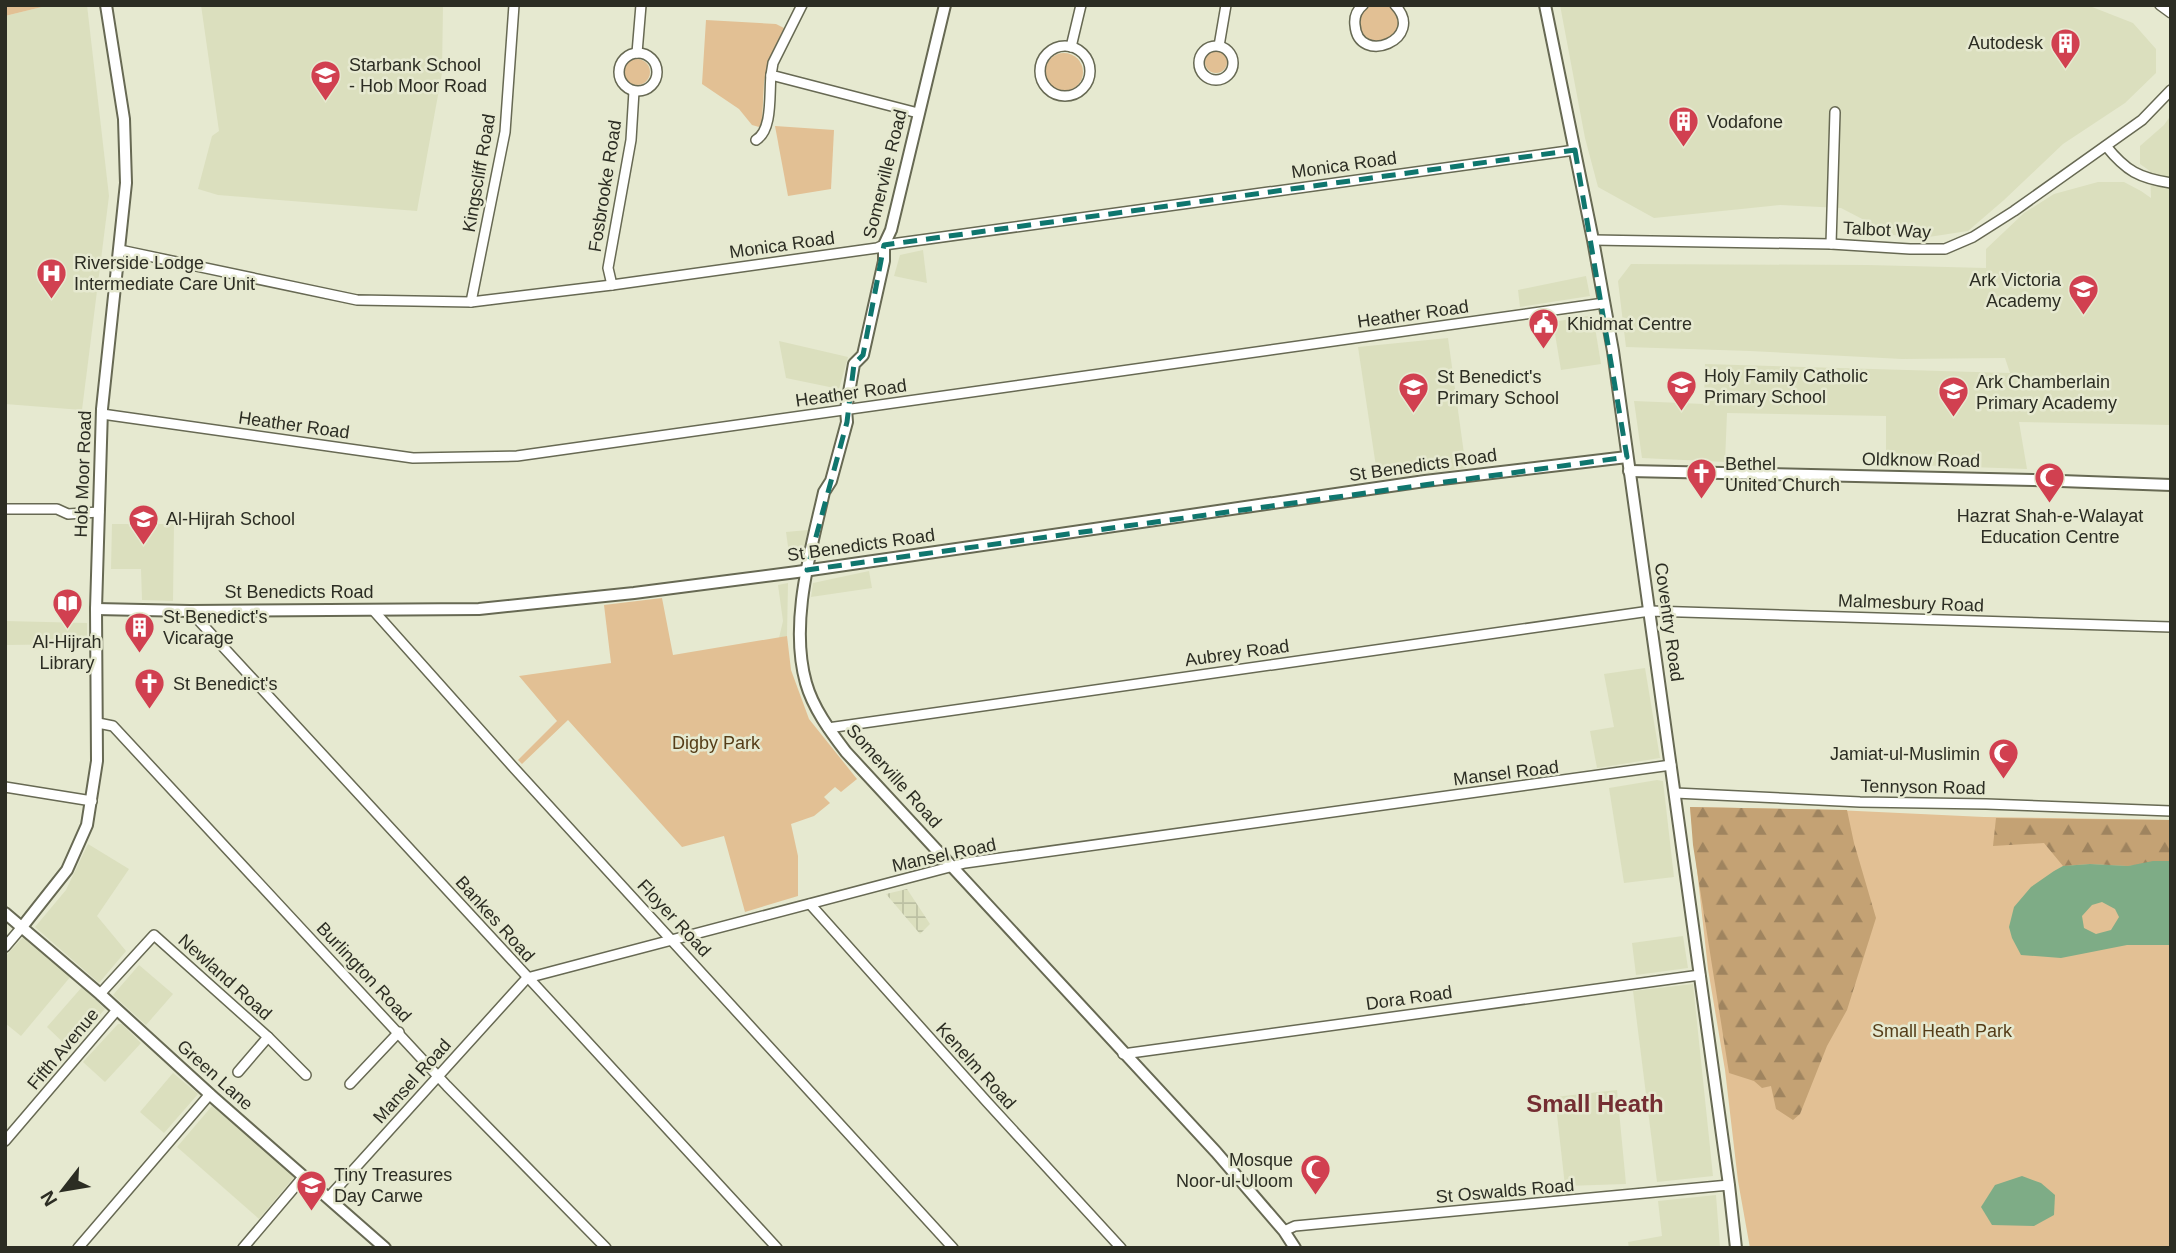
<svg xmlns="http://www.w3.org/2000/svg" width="2176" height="1253" font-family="Arial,sans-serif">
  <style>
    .built { fill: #dbdfbe }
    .industrial { fill: url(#industrial-grid) }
    .green { fill: #e2c094 }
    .forest { fill: url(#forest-firs) }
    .water { fill: #7eac86; fill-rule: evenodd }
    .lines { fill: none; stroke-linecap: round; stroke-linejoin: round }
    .minor-casing { stroke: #676953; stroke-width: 12 }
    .tertiary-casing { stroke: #676953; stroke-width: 14 }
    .minor { stroke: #fff; stroke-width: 9 }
    .tertiary { stroke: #fff; stroke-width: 10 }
    .marked { fill: none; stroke: #0f766e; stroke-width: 5; stroke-dasharray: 14 9; stroke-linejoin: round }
    .labels { text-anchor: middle; stroke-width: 5; stroke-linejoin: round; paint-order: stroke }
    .poi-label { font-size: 18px; fill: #2c2d23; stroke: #e6e9d0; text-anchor: start }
    .street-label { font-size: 18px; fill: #2c2d23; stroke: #e6e9d0 }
    .park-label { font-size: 18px; fill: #553d18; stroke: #e6e9d0 }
    .district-label { font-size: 24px; font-weight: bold; fill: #742d32; stroke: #e6e9d0 }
  </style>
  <defs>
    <pattern id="industrial-grid" width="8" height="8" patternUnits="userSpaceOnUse" patternTransform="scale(1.75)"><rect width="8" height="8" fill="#dbdfbe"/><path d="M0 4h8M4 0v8" fill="none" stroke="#bcc0a3"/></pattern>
    <pattern id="forest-firs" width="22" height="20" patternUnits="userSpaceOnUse" patternTransform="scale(1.75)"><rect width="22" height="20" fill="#c4a274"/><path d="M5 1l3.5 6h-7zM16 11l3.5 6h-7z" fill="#9f845f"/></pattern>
  </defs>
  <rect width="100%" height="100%" fill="#e6e9d0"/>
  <g class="built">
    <path d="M50 5H87L109 196 82 410 5 404V16Z"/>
    <path d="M201 5H443L442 73 417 211 218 195 198 189 212 136 219 131Z"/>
    <path d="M1560 5H2087L2133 23 2156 49V73L2125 103 2063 144 2004 200 1968 231 1922 238 1893 235 1841 208 1780 205 1654 218 1598 187 1585 138Z"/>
    <path d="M2171 115V425L2019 422 2027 469 1886 464V416L1727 413 1725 462 1642 458 1634 401 1704 404 1705 364 2010 373 2005 358 1902 359 1750 351 1626 347 1618 281 1631 264 1868 265 1986 268V249L2024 213 2054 194 2098 182H2124L2141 191 2151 198 2150 171 2140 164V146L2164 125Z"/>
    <path d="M923 250 927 283 894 276 900 255Z"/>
    <path d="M1586 276 1590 296 1520 307 1518 290Z"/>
    <path d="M1593 315 1601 364 1561 370 1553 322Z"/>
    <path d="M1448 338 1466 468 1378 480 1358 347Z"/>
    <path d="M779 341 848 357 839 389 786 378Z"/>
    <path d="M112 524H174L173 601 142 600 141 569H111Z"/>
    <path d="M808 530 801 561H790L786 532Z"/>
    <path d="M869 571 872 588 811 597 813 583Z"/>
    <path d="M788 583 787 636 779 638 783 621 778 585Z"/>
    <path d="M5 621 87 623V644L5 645Z"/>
    <path d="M1645 668 1660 758 1597 768 1590 731 1614 727 1604 674Z"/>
    <path d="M1657 780 1663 781 1674 877 1624 883 1609 788Z"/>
    <path d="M88 844 129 869 97 916 126 951 99 983 35 927 66 890Z"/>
    <path d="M24 936 71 976 21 1036 5 1023V957Z"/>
    <path d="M1683 936 1688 968 1636 975 1632 943Z"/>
    <path d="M139 965 173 994 146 1025 113 995Z"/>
    <path d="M1693 984 1713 1176 1657 1182 1633 991Z"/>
    <path d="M82 987 105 1009 70 1049 47 1027Z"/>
    <path d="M118 1024H122L141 1043 105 1082 83 1062Z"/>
    <path d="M173 1073 198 1094 164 1133 140 1112Z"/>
    <path d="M1617 1090 1626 1184 1565 1186 1555 1097Z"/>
    <path d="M212 1106 295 1176 259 1219 177 1147Z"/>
    <path d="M1716 1195 1720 1248H1629L1628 1242 1662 1236 1658 1201Z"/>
  </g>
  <path class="industrial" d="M907 889 930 924 920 934 886 894Z"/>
  <g class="green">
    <circle cx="1378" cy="23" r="20"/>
    <path d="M5 5H50L5 16Z"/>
    <path d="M706 20 776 24 784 28 769 59 764 82 762 122 759 127 752 125 739 109 702 84Z"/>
    <circle cx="1216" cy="62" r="11"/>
    <circle cx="1064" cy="72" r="19"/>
    <circle cx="637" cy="72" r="13"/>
    <path d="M775 126 834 130 831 189 788 196Z"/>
    <path d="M662 598 673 655 787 636 791 670 809 719 857 779 841 792 835 787 824 797 830 803 814 816 791 824 798 856V896L745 912 724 836 682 847 568 720 522 764 518 760 557 721 519 676 611 663 604 605Z"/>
    <path d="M1690 807 1836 810 1984 817 2171 820V1248H1750L1738 1181 1725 1070 1708 969Z"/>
  </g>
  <g class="forest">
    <path d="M1690 807 1847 810 1854 843 1876 918 1847 1010 1827 1046 1800 1114 1793 1120 1776 1109 1771 1086 1762 1088 1754 1081 1729 1073 1693 845Z"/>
    <path d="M1996 818 2171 820V861L2128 866 2090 864 2063 866 2044 843 1993 846Z"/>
  </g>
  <g class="water">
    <path d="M2153 861H2171V945H2127L2061 958 2021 955 2012 938 2009 927 2014 907 2031 887 2054 871 2063 866 2090 864 2128 866ZM2102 902 2115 909 2119 917 2111 930 2096 934 2084 928 2082 916 2092 905Z"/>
    <path d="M2022 1176 2041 1183 2055 1195 2054 1215 2034 1226 1992 1225 1981 1207 1995 1185Z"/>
  </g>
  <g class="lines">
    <defs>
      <g id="minor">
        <path d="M802 5 773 63 771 75 918 113"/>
        <path d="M1363 5C1357 10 1354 17 1355 25 1358 67 1427 39 1395 5"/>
        <path d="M2160 5 2171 13"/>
        <path d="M1219 46 1226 5"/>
        <circle cx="1216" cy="63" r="17"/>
        <circle cx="1065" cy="71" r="25"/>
        <path d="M1071 47 1081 5"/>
        <path d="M637 53 641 5"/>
        <circle cx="638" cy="72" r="19"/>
        <path d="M756 140C773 130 769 94 771 75"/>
        <path d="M2106 146C2126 171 2139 178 2171 183"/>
        <path d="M1593 240 1831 244 1910 249H1945L1973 237 2014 211 2142 120 2171 90"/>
        <path d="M1831 244 1835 112"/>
        <path d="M120 250 357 300 471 302 612 285 877 248 884 245 1575 150"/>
        <path d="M612 285 608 268 631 140 634 91"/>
        <path d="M471 302 505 132 514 5"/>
        <path d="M102 414 413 458 517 456 1604 303"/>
        <path d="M5 509H57L68 514 99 512"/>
        <path d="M373 610 514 768 953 1248"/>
        <path d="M190 611C387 822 581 1036 777 1248"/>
        <path d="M98 723 113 726 447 1086 606 1248"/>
        <path d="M828 728 1650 611 2171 627"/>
        <path d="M5 787 92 801"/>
        <path d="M1675 793 1860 802 1986 804 2171 811"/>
        <path d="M810 904 987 1102 1121 1248"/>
        <path d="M5 947 22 927"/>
        <path d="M100 994 154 935 268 1037 238 1072"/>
        <path d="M268 1037 306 1075"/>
        <path d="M1123 1054 1700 975"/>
        <path d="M350 1084 399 1032"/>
        <path d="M5 1141 117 1010"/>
        <path d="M328 1198 527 978 965 863 1671 765"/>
        <path d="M1284 1231 1295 1226 1729 1185"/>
        <path d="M78 1248 210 1094"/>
        <path d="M243 1248 304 1176"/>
      </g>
      <g id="tertiary">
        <path d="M945 5 891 230 884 245V261L863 355 854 364 846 409 847 422 831 481 824 492C811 550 789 623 806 683 813 708 830 731 846 752L1216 1152 1284 1231 1295 1248"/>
        <path d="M1545 5 1593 240 1613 351 1729 1185 1736 1248"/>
        <path d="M1629 471 2033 480 2171 485"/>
        <path d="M96 609 190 611 479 609 634 593 797 572 1425 481 1627 457"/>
        <path d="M5 913 100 994 214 1098 385 1248"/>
        <path d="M22 927 67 870 87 825 97 761 96 609 102 409 126 183 124 119 106 5"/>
      </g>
    </defs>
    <use href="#minor" class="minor-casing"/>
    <use href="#tertiary" class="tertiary-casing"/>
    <use href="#minor" class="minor"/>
    <use href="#tertiary" class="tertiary"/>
  </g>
  <path class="marked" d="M1575 150 1627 457 807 570 847 422 854 364 863 355 884 245Z"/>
  <defs>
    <symbol id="building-pin" viewBox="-11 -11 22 30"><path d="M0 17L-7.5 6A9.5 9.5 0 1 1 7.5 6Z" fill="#d14050" stroke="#e6e9d0"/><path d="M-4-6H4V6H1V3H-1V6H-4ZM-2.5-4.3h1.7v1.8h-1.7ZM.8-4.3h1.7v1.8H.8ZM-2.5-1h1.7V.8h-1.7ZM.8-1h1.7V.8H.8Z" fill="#fff"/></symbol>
    <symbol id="school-pin" viewBox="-11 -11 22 30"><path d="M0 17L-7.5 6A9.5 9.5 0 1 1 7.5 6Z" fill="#d14050" stroke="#e6e9d0"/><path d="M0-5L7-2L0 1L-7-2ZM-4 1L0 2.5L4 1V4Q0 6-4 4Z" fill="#fff"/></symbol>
    <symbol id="hospital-pin" viewBox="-11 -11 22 30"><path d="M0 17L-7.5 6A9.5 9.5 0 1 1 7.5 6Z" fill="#d14050" stroke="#e6e9d0"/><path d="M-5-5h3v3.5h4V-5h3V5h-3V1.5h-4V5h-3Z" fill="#fff"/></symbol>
    <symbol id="civic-pin" viewBox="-11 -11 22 30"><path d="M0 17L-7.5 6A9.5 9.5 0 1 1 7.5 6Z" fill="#d14050" stroke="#e6e9d0"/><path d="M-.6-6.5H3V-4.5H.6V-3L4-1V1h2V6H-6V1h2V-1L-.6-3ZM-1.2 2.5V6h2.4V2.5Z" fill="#fff"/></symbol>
    <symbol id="church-pin" viewBox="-11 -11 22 30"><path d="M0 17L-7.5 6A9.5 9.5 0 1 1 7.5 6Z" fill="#d14050" stroke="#e6e9d0"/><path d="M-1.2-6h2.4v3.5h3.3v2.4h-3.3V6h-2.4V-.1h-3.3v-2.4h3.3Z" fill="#fff"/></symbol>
    <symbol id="mosque-pin" viewBox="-11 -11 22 30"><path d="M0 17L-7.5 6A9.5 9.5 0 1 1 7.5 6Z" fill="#d14050" stroke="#e6e9d0"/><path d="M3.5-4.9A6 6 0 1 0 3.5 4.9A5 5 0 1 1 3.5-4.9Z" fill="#fff"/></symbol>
    <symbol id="library-pin" viewBox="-11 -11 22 30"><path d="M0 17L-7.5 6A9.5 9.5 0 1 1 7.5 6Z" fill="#d14050" stroke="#e6e9d0"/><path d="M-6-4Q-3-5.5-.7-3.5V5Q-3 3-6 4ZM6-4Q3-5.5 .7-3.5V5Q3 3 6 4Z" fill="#fff"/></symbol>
  </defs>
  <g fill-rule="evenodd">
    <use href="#building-pin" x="2048" y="26" width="35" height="47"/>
    <use href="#school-pin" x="308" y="58" width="35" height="47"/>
    <use href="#building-pin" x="1666" y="104" width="35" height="47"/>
    <use href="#hospital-pin" x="34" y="256" width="35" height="47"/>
    <use href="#school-pin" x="2066" y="272" width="35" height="47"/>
    <use href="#civic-pin" x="1526" y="306" width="35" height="47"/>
    <use href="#school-pin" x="1664" y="368" width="35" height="47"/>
    <use href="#school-pin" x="1396" y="370" width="35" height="47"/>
    <use href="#school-pin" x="1936" y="374" width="35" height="47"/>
    <use href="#church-pin" x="1684" y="456" width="35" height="47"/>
    <use href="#mosque-pin" x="2032" y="460" width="35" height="47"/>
    <use href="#school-pin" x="126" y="502" width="35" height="47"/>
    <use href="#library-pin" x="50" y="586" width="35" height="47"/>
    <use href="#building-pin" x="122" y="610" width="35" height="47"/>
    <use href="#church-pin" x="132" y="666" width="35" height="47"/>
    <use href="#mosque-pin" x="1986" y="736" width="35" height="47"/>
    <use href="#mosque-pin" x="1298" y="1152" width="35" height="47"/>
    <use href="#school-pin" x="294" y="1168" width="35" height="47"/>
  </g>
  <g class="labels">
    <g class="poi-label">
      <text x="2043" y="49" text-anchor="end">Autodesk</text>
      <text x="349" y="71">Starbank School<tspan x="349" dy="21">- Hob Moor Road</tspan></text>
      <text x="1707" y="128">Vodafone</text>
      <text x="74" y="269">Riverside Lodge<tspan x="74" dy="21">Intermediate Care Unit</tspan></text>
      <text x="2061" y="286" text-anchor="end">Ark Victoria<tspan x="2061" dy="21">Academy</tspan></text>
      <text x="1567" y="330">Khidmat Centre</text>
      <text x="1704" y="382">Holy Family Catholic<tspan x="1704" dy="21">Primary School</tspan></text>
      <text x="1437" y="383">St Benedict's<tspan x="1437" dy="21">Primary School</tspan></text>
      <text x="1976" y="388">Ark Chamberlain<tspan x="1976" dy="21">Primary Academy</tspan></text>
      <text x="1725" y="470">Bethel<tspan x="1725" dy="21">United Church</tspan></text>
      <text x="2050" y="522" text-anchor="middle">Hazrat Shah-e-Walayat<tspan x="2050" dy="21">Education Centre</tspan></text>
      <text x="166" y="525">Al-Hijrah School</text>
      <text x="163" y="623">St Benedict's<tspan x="163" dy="21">Vicarage</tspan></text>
      <text x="67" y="648" text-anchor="middle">Al-Hijrah<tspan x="67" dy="21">Library</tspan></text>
      <text x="173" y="690">St Benedict's</text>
      <text x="1980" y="760" text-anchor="end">Jamiat-ul-Muslimin</text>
      <text x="1293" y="1166" text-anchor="end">Mosque<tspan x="1293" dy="21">Noor-ul-Uloom</tspan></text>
      <text x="334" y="1181">Tiny Treasures<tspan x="334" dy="21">Day Carwe</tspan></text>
    </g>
    <g class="street-label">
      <text transform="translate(1344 165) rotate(-8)" y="6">Monica Road</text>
      <text transform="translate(479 173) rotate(-80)" y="6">Kingscliff Road</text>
      <text transform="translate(885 174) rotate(-76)" y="6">Somerville Road</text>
      <text transform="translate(605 186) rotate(-81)" y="6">Fosbrooke Road</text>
      <text transform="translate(1887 230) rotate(3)" y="6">Talbot Way</text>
      <text transform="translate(782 245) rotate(-8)" y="6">Monica Road</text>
      <text transform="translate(1413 314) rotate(-8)" y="6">Heather Road</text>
      <text transform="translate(851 393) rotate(-8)" y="6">Heather Road</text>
      <text transform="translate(294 425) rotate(8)" y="6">Heather Road</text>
      <text transform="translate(1921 460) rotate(1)" y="6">Oldknow Road</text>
      <text transform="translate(1423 465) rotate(-8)" y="6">St Benedicts Road</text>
      <text transform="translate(83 474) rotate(-88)" y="6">Hob Moor Road</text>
      <text transform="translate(861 545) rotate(-8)" y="6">St Benedicts Road</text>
      <text x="299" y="598">St Benedicts Road</text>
      <text transform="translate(1911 603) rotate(2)" y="6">Malmesbury Road</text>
      <text transform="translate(1669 622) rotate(82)" y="6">Coventry Road</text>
      <text transform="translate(1237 653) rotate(-8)" y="6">Aubrey Road</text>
      <text transform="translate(1506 773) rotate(-7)" y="6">Mansel Road</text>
      <text transform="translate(894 776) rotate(48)" y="6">Somerville Road</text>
      <text transform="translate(1923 787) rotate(1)" y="6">Tennyson Road</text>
      <text transform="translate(944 855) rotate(-12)" y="6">Mansel Road</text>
      <text transform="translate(674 918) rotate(47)" y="6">Floyer Road</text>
      <text transform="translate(495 919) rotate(48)" y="6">Bankes Road</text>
      <text transform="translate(364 972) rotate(47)" y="6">Burlington Road</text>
      <text transform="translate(225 977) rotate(42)" y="6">Newland Road</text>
      <text transform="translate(1409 998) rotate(-8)" y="6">Dora Road</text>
      <text transform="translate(63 1049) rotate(-50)" y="6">Fifth Avenue</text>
      <text transform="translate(976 1066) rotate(48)" y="6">Kenelm Road</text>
      <text transform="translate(215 1075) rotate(42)" y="6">Green Lane</text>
      <text transform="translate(412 1081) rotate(-48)" y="6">Mansel Road</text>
      <text transform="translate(1505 1191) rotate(-5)" y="6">St Oswalds Road</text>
    </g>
    <g class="park-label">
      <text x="716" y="749">Digby Park</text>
      <text x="1942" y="1037">Small Heath Park</text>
    </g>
    <g class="district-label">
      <text x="1595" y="1112">Small Heath</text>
    </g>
  </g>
  <rect width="2176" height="1253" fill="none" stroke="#2c2d23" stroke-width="14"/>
  <g transform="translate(63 1190) rotate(239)" stroke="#e6e9d0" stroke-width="5" paint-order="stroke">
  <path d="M0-5L12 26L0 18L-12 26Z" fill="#2c2d23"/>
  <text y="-10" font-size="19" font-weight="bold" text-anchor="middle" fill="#2c2d23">N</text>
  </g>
</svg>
